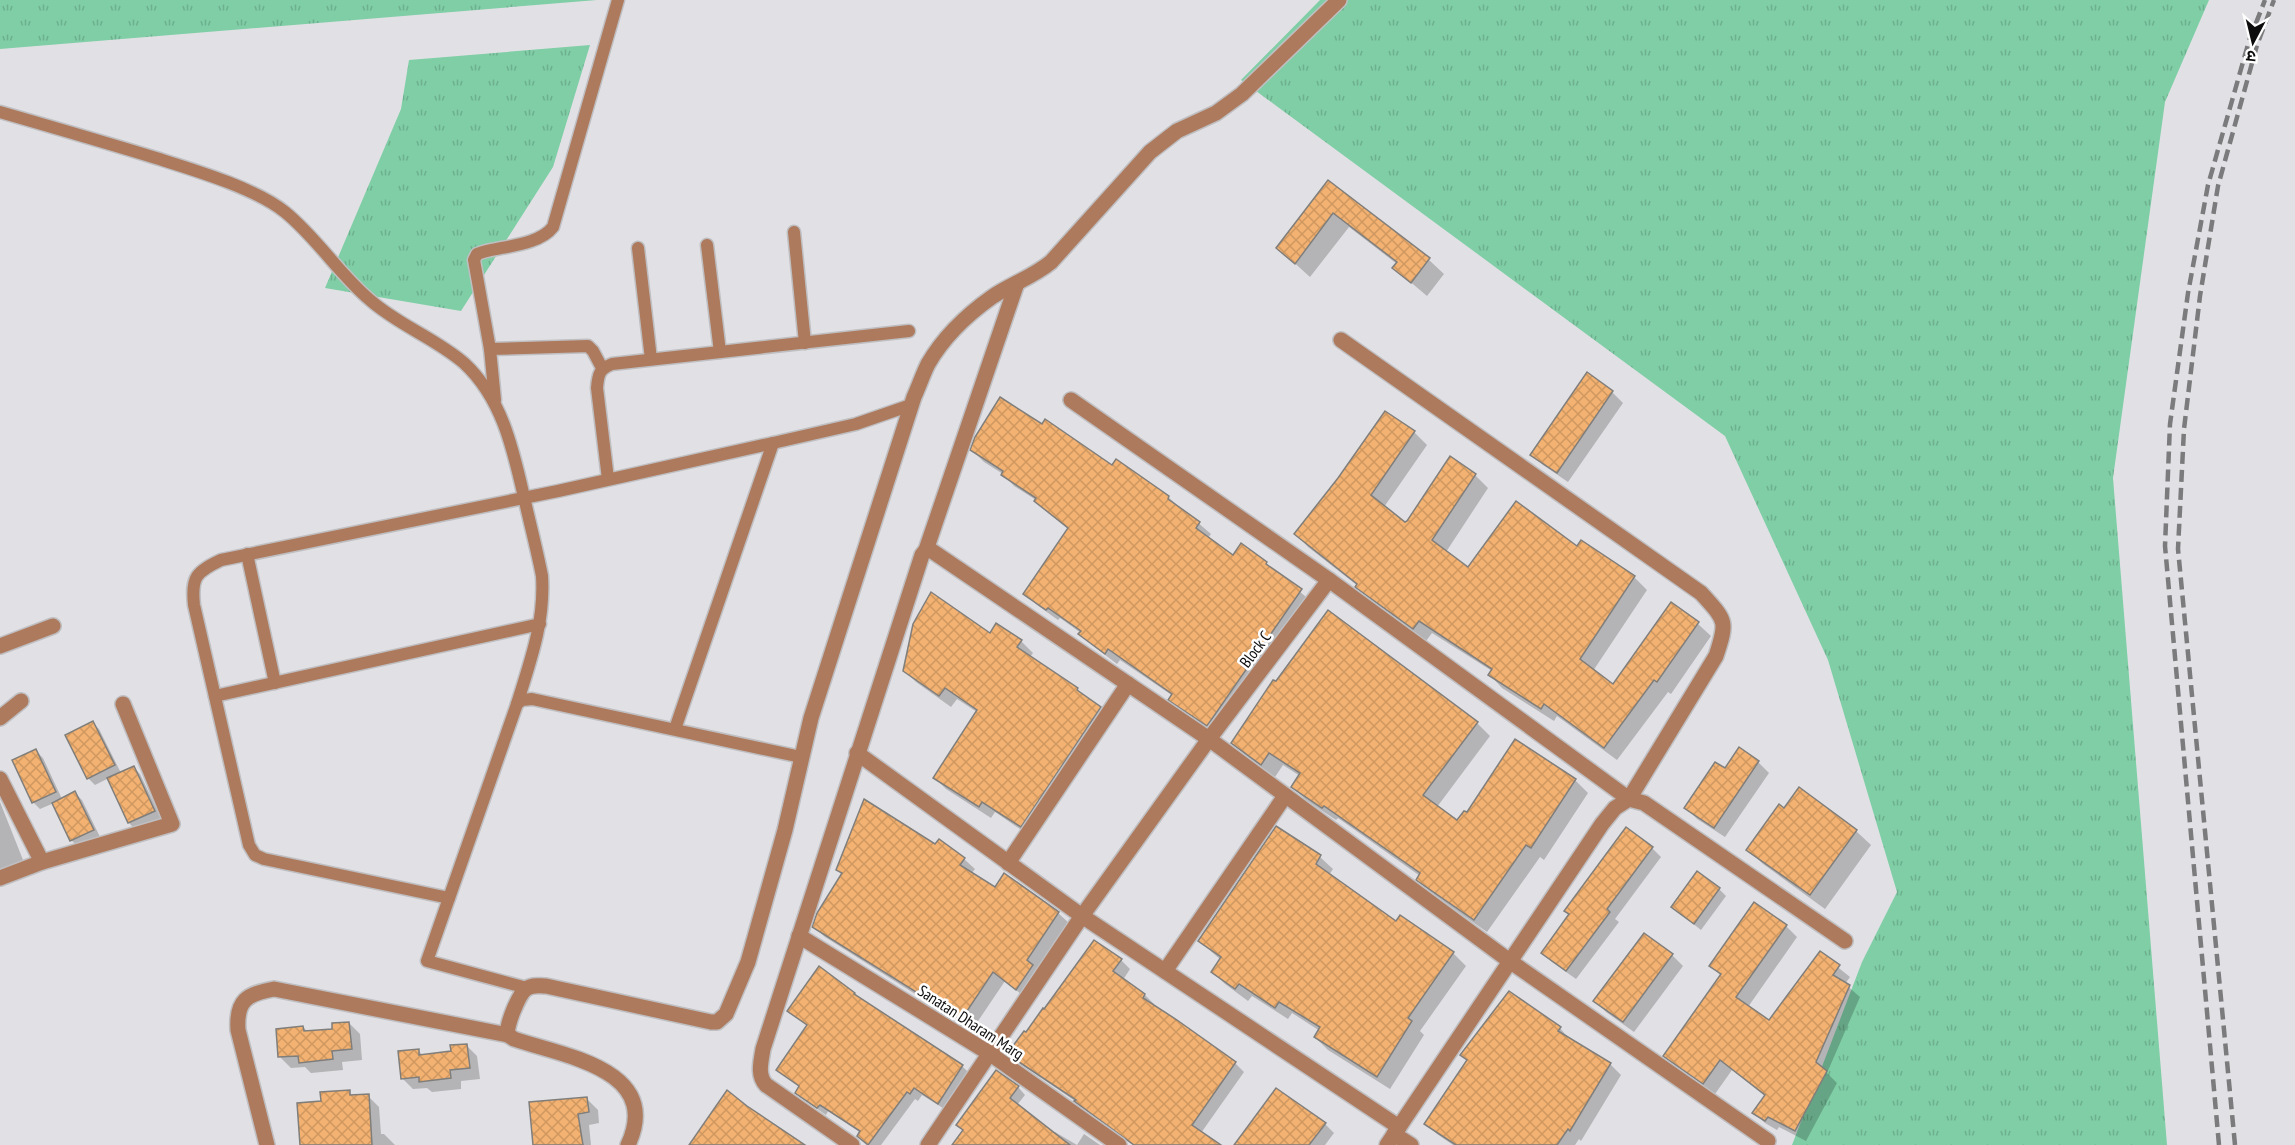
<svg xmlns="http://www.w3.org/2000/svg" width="2295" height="1145" font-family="'PT Sans Narrow','Noto Sans Devanagari',sans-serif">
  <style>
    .grass { fill: url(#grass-tufts) }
    .shadow { fill: #0003 }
    .building { fill: url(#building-cross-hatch); stroke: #807e7b; stroke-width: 1.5 }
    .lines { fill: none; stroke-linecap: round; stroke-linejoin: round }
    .service-casing { stroke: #bfbfc2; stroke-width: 15 }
    .minor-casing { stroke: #bfbfc2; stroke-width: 18 }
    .service { stroke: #ae7a5d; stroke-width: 12 }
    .minor { stroke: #ae7a5d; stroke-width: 15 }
    .rail { stroke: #7b7b7d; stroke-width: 4.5; stroke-dasharray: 12 6; stroke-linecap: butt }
    .labels { text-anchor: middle; stroke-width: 5; stroke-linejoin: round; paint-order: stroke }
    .street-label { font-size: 16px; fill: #0c0c0d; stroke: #fff }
  </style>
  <defs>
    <pattern id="grass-tufts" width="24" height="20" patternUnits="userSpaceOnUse" patternTransform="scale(1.5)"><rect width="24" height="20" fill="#7fcea6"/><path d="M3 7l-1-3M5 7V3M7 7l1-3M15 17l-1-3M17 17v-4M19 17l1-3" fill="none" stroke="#6db08e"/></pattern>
    <pattern id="building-cross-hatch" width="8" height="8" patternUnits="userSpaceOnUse" patternTransform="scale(1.5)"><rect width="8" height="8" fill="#f3b271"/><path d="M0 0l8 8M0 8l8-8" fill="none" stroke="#cf9861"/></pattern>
  </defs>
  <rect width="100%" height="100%" fill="#e1e1e5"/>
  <g class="grass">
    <path d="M0 0H597L0 49Z"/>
    <path d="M1320 0H2209L2165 102 2113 478 2167 1145H1792L1862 962 1897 892 1828 660 1725 436 1241 80Z"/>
    <path d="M590 45 553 167 461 311 325 288 401 109 409 60Z"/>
  </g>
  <g class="shadow">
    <path d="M1328 182 1429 260 1444 274 1427 296 1394 268 1397 264 1349 227 1310 277 1278 248Z"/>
    <path d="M1612 392 1623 403 1568 482 1543 465 1532 455Z"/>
    <path d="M1414 432 1427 445 1384 507 1404 523 1475 475 1488 488 1446 552 1468 569 1577 548 1634 577 1647 590 1593 671 1614 686 1671 604 1698 624 1711 636 1671 694 1668 692 1617 760 1557 716 1554 721 1502 688 1490 675 1492 671 1432 633 1426 641 1370 600 1358 586 1308 547 1296 534Z"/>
    <path d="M972 450 1112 467 1168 497 1211 534 1208 538 1233 557 1266 563 1312 602 1219 736 1182 711 1170 699 1173 696 1120 660 1117 664 1092 645 1081 633 1060 618 1058 620 1037 605 1025 593 1069 530 1036 500 1014 486 1003 474 984 462Z"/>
    <path d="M1328 612 1477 723 1490 736 1437 807 1458 822 1467 815 1575 780 1588 793 1544 860 1540 857 1487 932 1431 893 1418 879 1420 876 1338 818 1336 820 1306 800 1293 787 1300 776 1283 765 1275 777 1246 756 1233 743Z"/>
    <path d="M990 635 1021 641 1033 653 1030 657 1077 689 1112 720 1033 838 995 812 991 818 946 789 934 777 977 712 957 699 951 707 916 682 904 670Z"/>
    <path d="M92 722 99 729 121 773 133 767 140 774 161 818 136 830 129 823 109 778 95 785 88 778Z"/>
    <path d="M36 751 43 758 62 799 75 793 82 800 100 837 79 847 71 840 54 803 40 809 33 802Z"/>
    <path d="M1758 762 1769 773 1725 837 1697 819 1686 808 1725 771Z"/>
    <path d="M0 802 29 875 0 886Z"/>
    <path d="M1856 831 1871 845 1825 909 1763 864 1748 850Z"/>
    <path d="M936 846 964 859 975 869 971 874 996 889 1058 913 1069 923 1027 999 1005 981 972 1030 825 937 814 927 843 874 838 869Z"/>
    <path d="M1652 848 1661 857 1615 919 1619 922 1576 979 1552 962 1543 953Z"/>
    <path d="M1320 857 1333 869 1329 875 1396 923 1453 953 1466 966 1420 1031 1424 1035 1390 1089 1328 1050 1315 1037 1320 1031 1292 1013 1288 1019 1252 996 1248 1001 1225 984 1213 972 1221 960 1199 941Z"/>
    <path d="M1719 889 1726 896 1701 930 1672 907Z"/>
    <path d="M1786 926 1797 937 1748 1007 1769 1022 1820 953 1850 977 1845 984 1860 997 1827 1073 1837 1083 1806 1141 1779 1127 1777 1130 1765 1123 1754 1113 1766 1097 1732 1070 1715 1094 1676 1067 1665 1056 1721 976 1711 966Z"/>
    <path d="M1672 955 1683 966 1634 1032 1606 1012 1595 1001Z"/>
    <path d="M1121 960 1130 969 1123 980 1145 995 1154 1004 1152 1006 1235 1063 1244 1072 1201 1133 1218 1145H1133L1078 1103 1019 1063 1009 1054 1026 1035Z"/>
    <path d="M854 994 861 1001 962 1066 970 1074 946 1110 922 1095 918 1101 915 1099 881 1145H868L859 1136 861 1133 828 1111 826 1115 804 1100 796 1093 800 1087 778 1070 808 1026 789 1011Z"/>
    <path d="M349 1023 360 1034 362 1060 342 1062 343 1070 311 1073 305 1067 291 1068 280 1057 303 1027 308 1032 334 1030Z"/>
    <path d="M1560 1028 1570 1040 1610 1064 1621 1075 1581 1141 1579 1139 1575 1145H1453L1437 1134 1426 1123Z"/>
    <path d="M466 1045 477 1056 480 1079 461 1081V1089L432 1092 427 1088 413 1089 402 1078 418 1050 423 1056 452 1052Z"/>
    <path d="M1018 1087 1025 1095 1017 1105 1054 1134 1055 1132 1077 1145 1084 1134 1100 1145H954Z"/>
    <path d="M349 1092 354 1097 368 1096 379 1107 381 1134H384L395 1145H314L323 1103Z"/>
    <path d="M587 1099 598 1110 599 1123 589 1125 591 1145H535Z"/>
    <path d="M1325 1124 1334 1133 1325 1145H1236Z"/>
  </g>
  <g class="building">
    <path d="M1328 180 1430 258 1411 283 1392 268 1397 262 1333 213 1295 264 1276 248Z"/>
    <path d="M1587 372 1613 391 1557 473 1530 455Z"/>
    <path d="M1000 397 1042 424 1045 419 1112 465 1116 459 1169 496 1168 499 1200 522 1196 528 1233 555 1241 543 1267 562 1266 564 1302 589 1207 726 1168 700 1172 694 1108 649 1105 654 1078 634 1081 631 1048 608 1046 610 1023 594 1068 528 1034 501 1036 498 1001 475 1003 471 970 450 975 437Z"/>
    <path d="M1385 411 1415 431 1371 495 1405 522 1407 521 1450 456 1476 474 1432 540 1468 567 1516 501 1577 546 1581 540 1635 576 1580 659 1613 684 1671 602 1699 622 1657 682 1654 680 1604 748 1544 704 1541 709 1488 675 1492 669 1419 621 1413 629 1355 587 1357 584 1294 534 1338 478Z"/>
    <path d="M931 592 990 633 996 623 1022 640 1017 647 1078 688 1077 690 1101 707 1021 827 982 802 979 807 933 778 977 710 945 688 939 696 903 671 913 624Z"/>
    <path d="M1328 610 1478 722 1423 795 1457 820 1464 811 1467 812 1515 739 1576 779 1531 848 1526 845 1474 920 1416 880 1420 873 1324 806 1322 808 1291 787 1300 773 1269 753 1261 765 1231 743 1273 680 1276 681Z"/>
    <path d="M93 721 115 765 87 779 65 735Z"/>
    <path d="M1739 747 1759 761 1714 828 1684 808 1715 762 1725 768Z"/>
    <path d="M36 749 56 792 32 803 12 760Z"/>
    <path d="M134 766 155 811 128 823 107 778Z"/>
    <path d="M1799 787 1857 830 1810 895 1746 850 1779 804 1784 808Z"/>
    <path d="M75 791 94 830 70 841 52 803Z"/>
    <path d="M864 799 935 844 939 839 965 858 960 865 995 887 1004 873 1059 912 1027 960 1033 965 1016 990 993 972 961 1020 812 927 817 913 842 873 836 870Z"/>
    <path d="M1276 826 1321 855 1316 864 1396 921 1400 915 1454 952 1408 1018 1412 1021 1377 1077 1314 1037 1320 1027 1279 1002 1275 1008 1239 984 1235 989 1211 972 1221 957 1198 941Z"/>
    <path d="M1626 827 1653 847 1607 909 1610 912 1566 971 1541 953 1569 914 1564 911Z"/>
    <path d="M1697 871 1720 888 1694 924 1671 907Z"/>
    <path d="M1754 902 1787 925 1736 997 1769 1020 1820 951 1840 965 1833 975 1850 985 1816 1062 1827 1071 1795 1131 1768 1117 1765 1121 1752 1113 1765 1095 1720 1060 1703 1084 1663 1056 1721 974 1709 966Z"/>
    <path d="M1644 933 1673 954 1623 1022 1593 1001Z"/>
    <path d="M1094 940 1122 959 1113 971 1145 994 1143 998 1177 1020 1236 1062 1192 1125 1221 1145H1134L1074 1101 1076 1100 1007 1054 1024 1031 1026 1032 1043 1008 1044 1009Z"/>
    <path d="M819 966 855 993 854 994 963 1065 938 1104 914 1088 910 1094 907 1092 868 1145 857 1136 860 1131 820 1105 817 1108 795 1093 799 1086 776 1070 807 1025 787 1011Z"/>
    <path d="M1509 991 1561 1027 1558 1031 1611 1063 1570 1131 1568 1129 1557 1145H1456L1424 1124 1467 1060 1460 1055Z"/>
    <path d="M349 1022 352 1049 332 1051 333 1059 299 1063 298 1056 278 1057 276 1029 303 1026 304 1031 332 1029V1023Z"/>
    <path d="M467 1044 470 1068 450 1070 451 1078 419 1082V1077L401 1079 398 1051 419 1049V1055L451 1051 450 1045Z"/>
    <path d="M996 1070 1019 1086 1010 1098 1070 1145H952L963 1130 956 1125Z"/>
    <path d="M1276 1088 1326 1123 1309 1145H1234Z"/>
    <path d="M350 1090V1095L369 1094 372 1145H300L297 1103 321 1101 320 1092Z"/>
    <path d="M727 1090 747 1106 805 1145H689Z"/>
    <path d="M587 1097 589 1112 578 1114 583 1145H533L529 1102Z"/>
  </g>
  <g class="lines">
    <defs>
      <g id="service">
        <path d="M0 112C52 127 104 142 156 158 194 170 255 188 285 212 317 238 339 274 370 300 398 325 435 338 464 363 502 398 513 449 524 497 530 524 537 550 542 576 545 622 530 662 517 704"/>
        <path d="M794 232 805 343"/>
        <path d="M707 245 720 352"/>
        <path d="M638 248 651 359"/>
        <path d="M490 349 588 346 593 351 602 368"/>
        <path d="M495 400 490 349 474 260 477 254 483 252C505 246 539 245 553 227L618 0"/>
        <path d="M608 479 597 388C598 375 599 369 612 364L909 331"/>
        <path d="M247 554 275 683"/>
        <path d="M215 696 540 624"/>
        <path d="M675 729 773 443"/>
        <path d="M449 898 264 859 255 855 249 845 194 605C191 577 196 572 221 560L558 491 773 443 856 424 911 405"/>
        <path d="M527 988 427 961 517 704 522 700 532 699 801 757"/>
      </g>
      <g id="minor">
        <path d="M1071 400 1329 580 1629 799 1716 656C1728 620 1726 621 1701 593L1341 340"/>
        <path d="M926 550 932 551 1209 739 1511 962 1768 1141"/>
        <path d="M0 646 53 626"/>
        <path d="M0 718 21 701"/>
        <path d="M857 753 1082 916 1399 1127"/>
        <path d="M0 779 42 862"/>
        <path d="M1008 863 1128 684"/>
        <path d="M0 878 42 862 172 824 123 704"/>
        <path d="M799 936 989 1053 1119 1145"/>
        <path d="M1165 971 1285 796"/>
        <path d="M1394 1134 1411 1145"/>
        <path d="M267 1145 238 1030C236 1000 247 994 274 989L508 1035"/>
        <path d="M628 1145C663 1069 563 1056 514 1039L508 1035C505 1027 519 994 526 989 532 984 539 986 546 986L711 1022H717L726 1014 748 962 785 830 811 718 914 397C919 386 923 374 928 364 943 338 968 314 992 297 1011 284 1033 277 1051 262L1150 152 1177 131 1216 113 1242 94 1339 0"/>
        <path d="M852 1145 766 1085C757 1075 761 1062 763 1049L922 555 926 550 1017 283"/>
        <path d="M928 1145 1082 916 1209 739 1329 580"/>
        <path d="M1387 1145 1602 824 1615 808 1629 799 1644 803 1845 941"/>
      </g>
    </defs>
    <use href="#service" class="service-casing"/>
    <use href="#minor" class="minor-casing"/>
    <use href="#service" class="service"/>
    <use href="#minor" class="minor"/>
    <g class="rail">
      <path d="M2219 1145 2165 546 2170 424 2188 293 2208 185 2249 41 2265 0"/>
      <path d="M2235 1145 2178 549 2184 429 2200 296 2218 186 2257 45 2274 0"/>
    </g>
  </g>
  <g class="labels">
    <g class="street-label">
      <text transform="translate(1255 649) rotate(-53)" y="6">Block C</text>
      <text transform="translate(971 1022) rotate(33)" y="6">Sanatan Dharam Marg</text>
    </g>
  </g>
  <g transform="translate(2253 42) rotate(187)" stroke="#ffffff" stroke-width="4.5" paint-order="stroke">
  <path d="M0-4.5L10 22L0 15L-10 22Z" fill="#0c0c0d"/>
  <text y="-9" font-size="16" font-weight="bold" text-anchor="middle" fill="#0c0c0d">उ</text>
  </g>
</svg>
